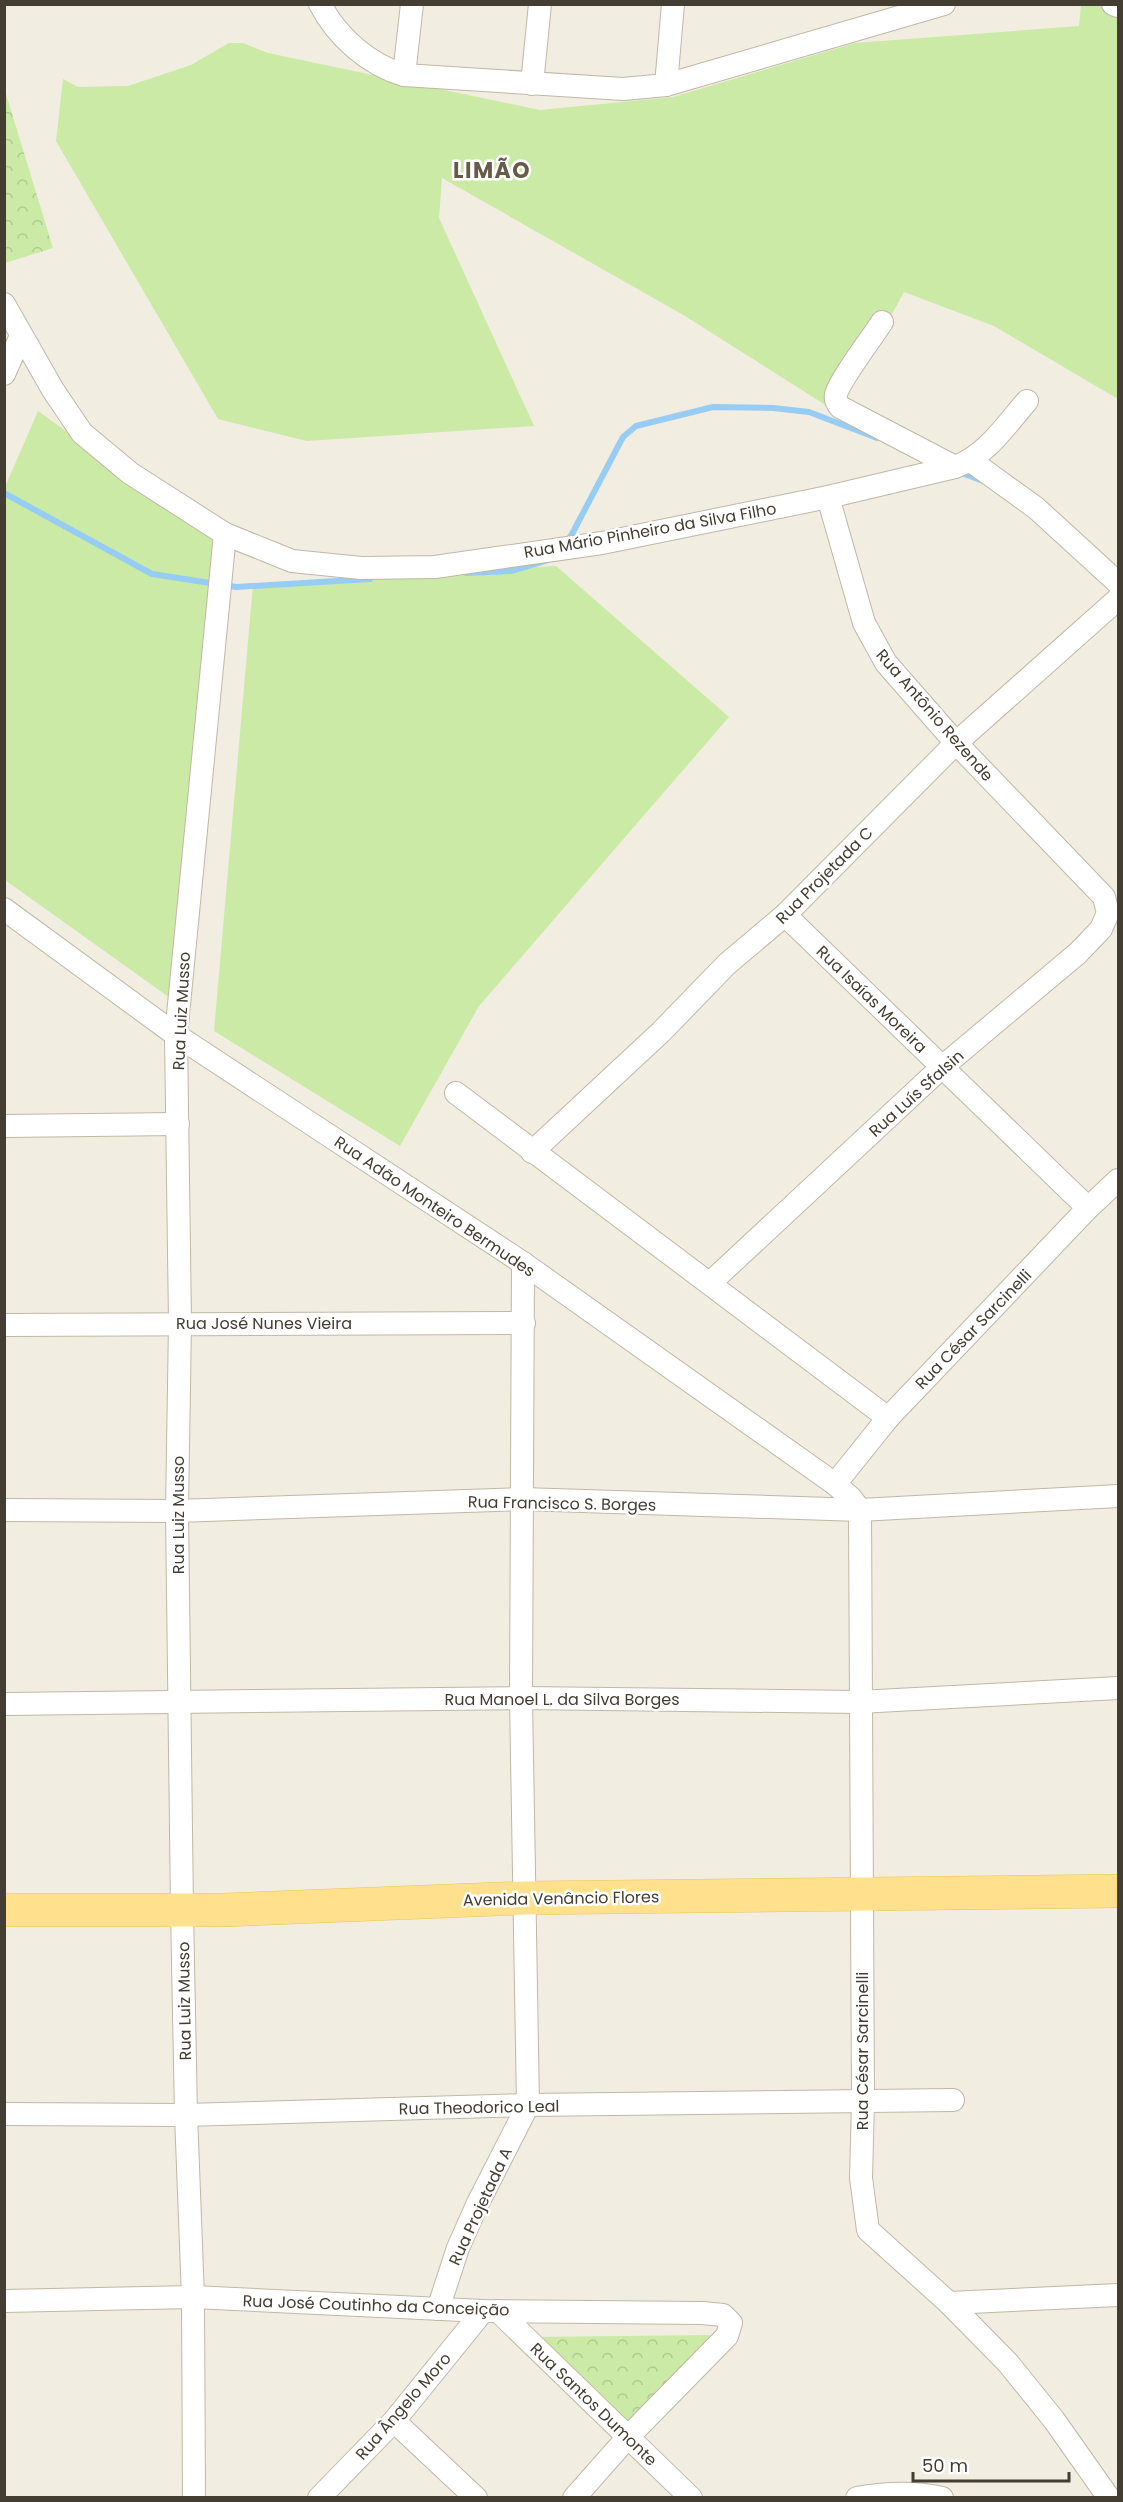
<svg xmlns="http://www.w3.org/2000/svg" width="1123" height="2502" font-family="Poppins,sans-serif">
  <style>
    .grass { fill: #caeaa6 }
    .forest { fill: url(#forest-crowns) }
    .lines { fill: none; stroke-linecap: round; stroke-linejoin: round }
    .stream { stroke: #97ccf4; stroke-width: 6 }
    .minor-casing { stroke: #c0b8a6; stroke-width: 24 }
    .primary-casing { stroke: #ebc256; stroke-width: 34 }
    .minor { stroke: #fff; stroke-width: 22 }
    .primary { stroke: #ffe18d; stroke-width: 33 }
    .labels { text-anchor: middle; stroke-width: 5; stroke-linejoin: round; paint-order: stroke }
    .street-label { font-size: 16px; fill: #433d32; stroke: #fff }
    .district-label { font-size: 22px; font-weight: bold; letter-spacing: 1.5px; fill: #675b48; stroke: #fff }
  </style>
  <defs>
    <pattern id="forest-crowns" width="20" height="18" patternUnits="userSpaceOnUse" patternTransform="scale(1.5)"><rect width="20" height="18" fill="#caeaa6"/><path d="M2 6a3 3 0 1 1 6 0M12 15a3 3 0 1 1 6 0" fill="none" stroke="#afca8f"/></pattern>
  </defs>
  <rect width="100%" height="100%" fill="#f2ede1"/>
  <g class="grass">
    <path d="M1081 5H1118V399L994 326 904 292 838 413 685 316 442 178 439 218 534 426 307 441 218 419 56 141 63 79 78 87 128 86 191 65 229 43H243L268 53 540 110 673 97 855 43 1079 26Z"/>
    <path d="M38 411 219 541 180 1005 5 880V487Z"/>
    <path d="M556 566 729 717 479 1006 400 1146 214 1031 253 584Z"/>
  </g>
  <g class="forest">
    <path d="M5 93 6 94 53 248 5 263Z"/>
    <path d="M711 2335 631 2428 533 2337Z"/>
  </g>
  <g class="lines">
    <g class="stream">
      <path d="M959 472 983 481"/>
      <path d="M4 493 152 574 236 587 370 579"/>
      <path d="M566 543 572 534 623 437 636 426 713 407 773 408 809 412 877 438"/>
      <path d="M467 573 511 571 548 560"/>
    </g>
    <defs>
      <g id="minor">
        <path d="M320 4C337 37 369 65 404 75L623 89 666 85 944 4"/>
        <path d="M1113 4 1118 6"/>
        <path d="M404 75 412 4"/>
        <path d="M532 84 540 4"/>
        <path d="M666 85 673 4"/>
        <path d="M4 304 53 390 82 433 130 473 225 534 292 561 361 568 435 567 602 543 828 497 955 467C986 456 1006 425 1027 401"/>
        <path d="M882 322C872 338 841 378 836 394 835 400 837 403 840 407L955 467"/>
        <path d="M4 374 21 336"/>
        <path d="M971 461 1036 508 1118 583"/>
        <path d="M4 909 176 1035 523 1263 835 1484 851 1498 860 1510 863 2102 861 2178 868 2230 949 2303 1008 2363 1054 2420 1109 2498"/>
        <path d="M785 915 1088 1208"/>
        <path d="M456 1093 888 1418"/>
        <path d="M4 1126 178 1124"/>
        <path d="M532 1152 661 1032 727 964 785 915 956 743 1118 599"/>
        <path d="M710 1283 941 1068 1078 953 1101 929 1108 913 1104 897 956 743 886 663 864 623 828 497"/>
        <path d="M4 1325 524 1323"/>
        <path d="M835 1484 888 1418 1088 1208 1118 1180"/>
        <path d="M4 1510 177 1511 522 1499 860 1510 1118 1496"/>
        <path d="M4 1704 521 1698 859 1702 1118 1688"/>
        <path d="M4 2114 186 2115 528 2105 953 2100"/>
        <path d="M4 2301 193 2297 483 2311 703 2313 723 2315 731 2323 727 2336 628 2437 574 2498"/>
        <path d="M949 2303 1118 2295"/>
        <path d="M438 2309 458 2248 477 2205 528 2105 521 1698 523 1263"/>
        <path d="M498 2311 691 2498"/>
        <path d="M394 2421 476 2498"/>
        <path d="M194 2498 193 2297 186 2115 182 1910 177 1511 180 1323 176 1035 225 534"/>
        <path d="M319 2498 394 2421 483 2311"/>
        <path d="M857 2498C885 2493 915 2492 942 2498"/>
      </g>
      <path id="primary" d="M4 1910H223L525 1898 1118 1891"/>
    </defs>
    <use href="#minor" class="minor-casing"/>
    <use href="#primary" class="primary-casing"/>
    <use href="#minor" class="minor"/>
    <use href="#primary" class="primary"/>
  </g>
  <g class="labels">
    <g class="street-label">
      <text transform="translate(650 530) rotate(-10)" y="6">Rua Mário Pinheiro da Silva Filho</text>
      <text transform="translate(935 715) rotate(49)" y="6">Rua Antônio Rezende</text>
      <text transform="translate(824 875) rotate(-45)" y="6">Rua Projetada C</text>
      <text transform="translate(872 999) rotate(44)" y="6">Rua Isaías Moreira</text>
      <text transform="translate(181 1011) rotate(-87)" y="6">Rua Luiz Musso</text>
      <text transform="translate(916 1093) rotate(-42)" y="6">Rua Luís Sfalsin</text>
      <text transform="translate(435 1206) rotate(34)" y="6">Rua Adão Monteiro Bermudes</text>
      <text x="264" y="1329">Rua José Nunes Vieira</text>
      <text transform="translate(973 1329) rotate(-46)" y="6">Rua César Sarcinelli</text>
      <text transform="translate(562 1503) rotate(1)" y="6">Rua Francisco S. Borges</text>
      <text transform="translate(178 1515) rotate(-90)" y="6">Rua Luiz Musso</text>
      <text x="562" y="1705">Rua Manoel L. da Silva Borges</text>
      <text transform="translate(561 1898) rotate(-1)" y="6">Avenida Venâncio Flores</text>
      <text transform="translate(184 2001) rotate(-91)" y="6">Rua Luiz Musso</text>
      <text transform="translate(862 2051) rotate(-90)" y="6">Rua César Sarcinelli</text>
      <text transform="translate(479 2107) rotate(-1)" y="6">Rua Theodorico Leal</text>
      <text transform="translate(480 2206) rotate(-65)" y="6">Rua Projetada A</text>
      <text transform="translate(376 2305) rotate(2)" y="6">Rua José Coutinho da Conceição</text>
      <text transform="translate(594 2404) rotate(44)" y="6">Rua Santos Dumonte</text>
      <text transform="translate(403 2406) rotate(-49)" y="6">Rua Ângelo Moro</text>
    </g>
    <g class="district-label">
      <text x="492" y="178">LIMÃO</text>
    </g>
  </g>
  <rect width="1123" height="2502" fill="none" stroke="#433d32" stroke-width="12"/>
  <path d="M913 2472v9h156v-9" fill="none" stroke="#433d32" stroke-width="3"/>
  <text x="922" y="2472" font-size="18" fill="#433d32" stroke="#ffffff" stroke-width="4.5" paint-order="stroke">50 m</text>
</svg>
